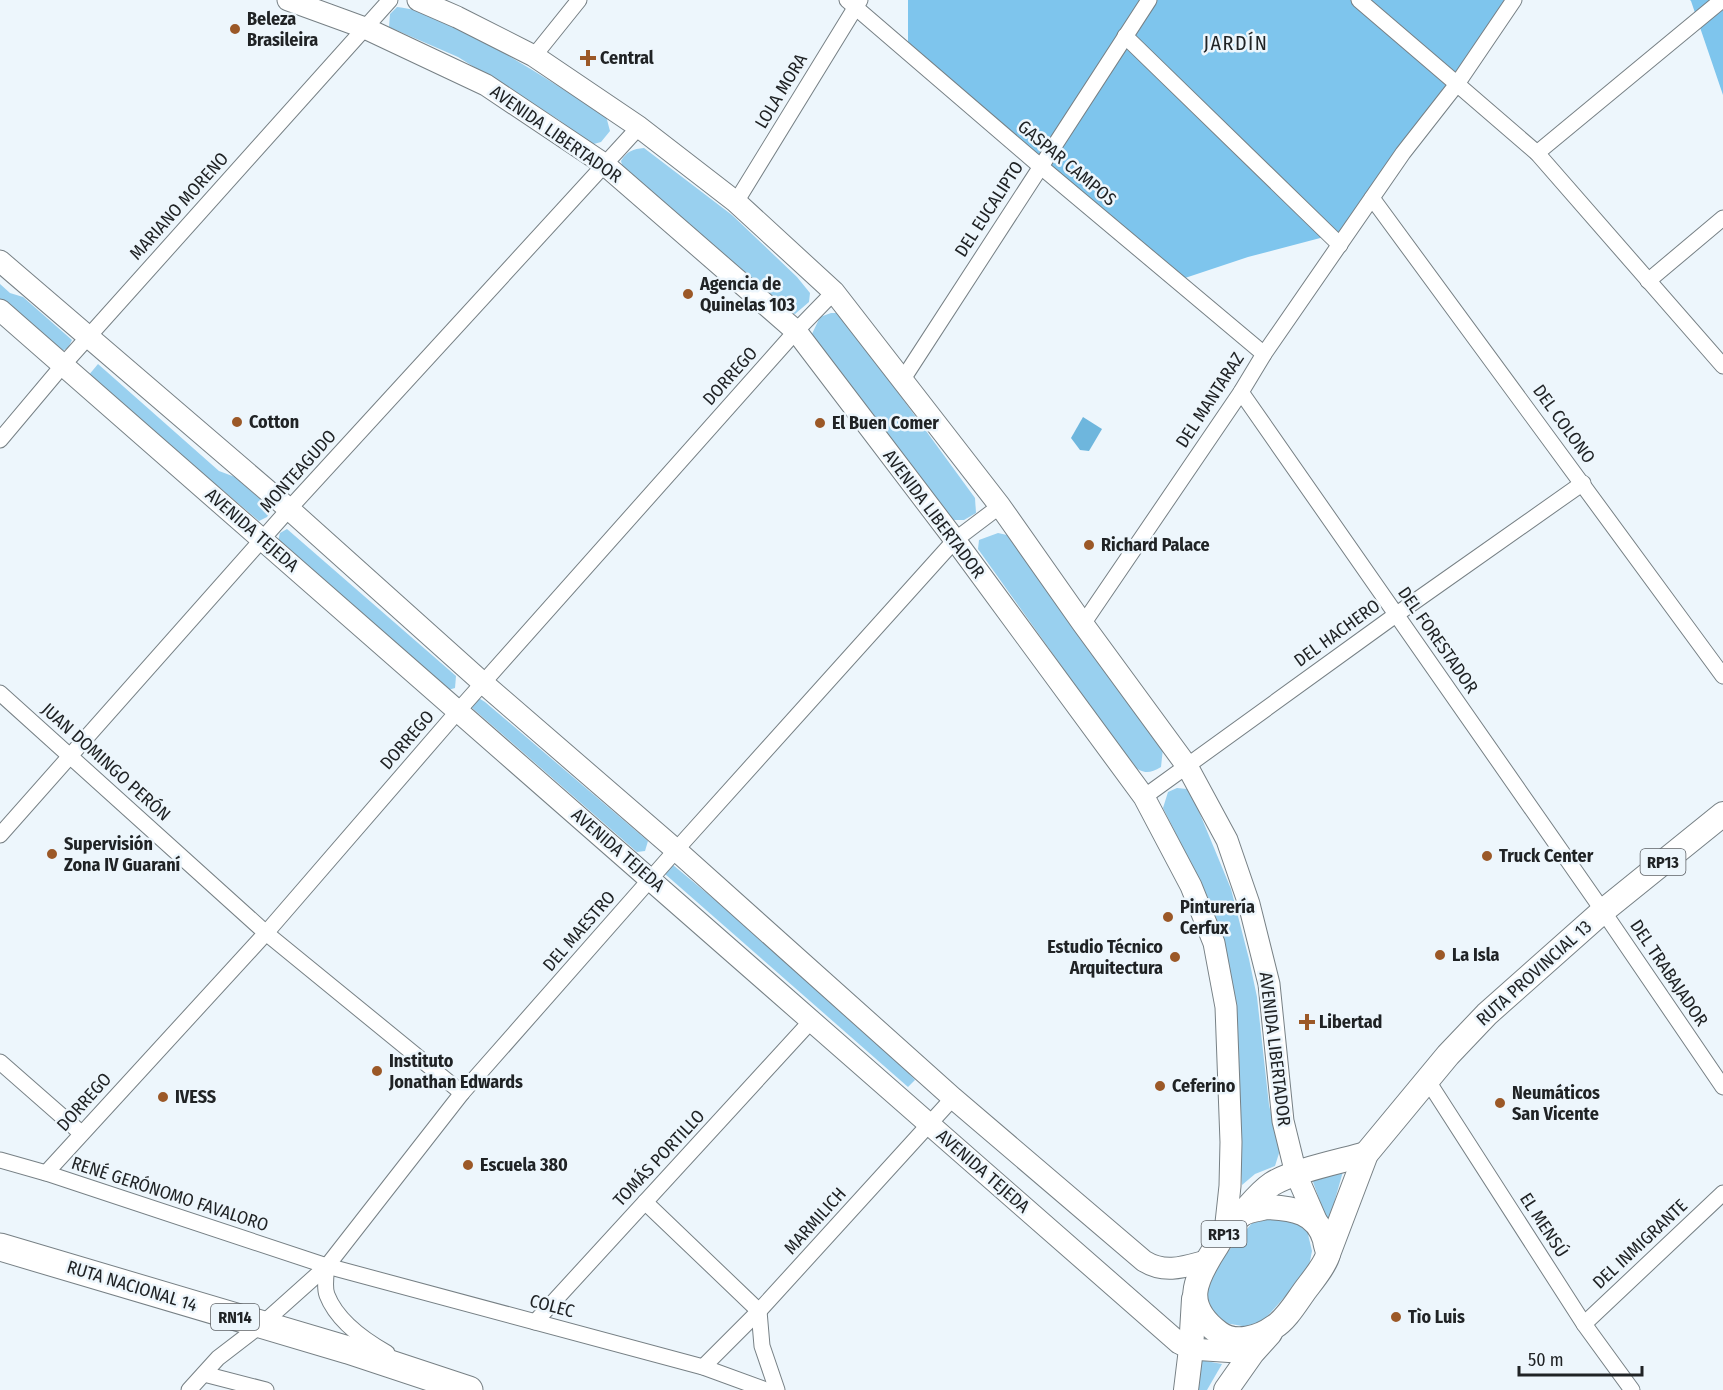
<svg xmlns="http://www.w3.org/2000/svg" width="1723" height="1390" font-family="'Fira Sans Condensed',sans-serif">
  <style>
    .green { fill: #99d0ef }
    .forest { fill: #7ec5ed }
    .water { fill: #6eb6dd }
    .lines { fill: none; stroke-linecap: round; stroke-linejoin: round }
    .street-casing { stroke: #778085; stroke-width: 17 }
    .secondary-casing { stroke: #778085; stroke-width: 23 }
    .primary-casing { stroke: #778085; stroke-width: 26 }
    .highway-casing { stroke: #778085; stroke-width: 29 }
    .street { stroke: #fff; stroke-width: 15 }
    .secondary { stroke: #fff; stroke-width: 21 }
    .primary { stroke: #fff; stroke-width: 24 }
    .highway { stroke: #fff; stroke-width: 27 }
    .poi-dot { fill: #9b5827; stroke: #edf6fc; stroke-width: 2 }
    .labels { text-anchor: middle; stroke-width: 5; stroke-linejoin: round; paint-order: stroke }
    .shield { fill: #edf6fc; stroke: #5e6266; stroke-width: 1.5 }
    .shield-label { font-size: 16px; font-weight: bold; fill: #202325 }
    .poi-label { font-size: 18px; font-weight: bold; fill: #202325; stroke: #edf6fc; text-anchor: start }
    .street-label { font-size: 18px; fill: #202325; stroke: #edf6fc }
    .neighbourhood-label { font-size: 20px; letter-spacing: 1.5px; fill: #202325; stroke: #edf6fc }
  </style>
  <rect width="100%" height="100%" fill="#edf6fc"/>
  <g class="green">
    <path d="M397 7C427 10 453 25 479 39 523 63 564 90 606 116L610 131 601 142 590 145 559 120 458 57 389 27 390 14Z"/>
    <path d="M644 148 732 215 797 277 810 293 809 302 795 314 786 311 768 292 648 195 624 172 621 161C627 151 633 149 644 148Z"/>
    <path d="M0 284 10 293 23 297 72 340 68 348 60 352 0 301Z"/>
    <path d="M831 313H840L975 498 976 513 964 520H953L948 515 811 336 820 317Z"/>
    <path d="M98 364 219 471 235 477 272 509 267 517 259 521 88 376Z"/>
    <path d="M287 529 456 676 455 688 448 690 278 541 280 533Z"/>
    <path d="M998 533 1007 535 1163 748 1161 767C1149 774 1143 774 1132 765L978 549 979 540Z"/>
    <path d="M477 697 485 702 648 841 645 851 637 852 471 707Z"/>
    <path d="M1177 788 1187 789 1193 797 1231 889 1249 959 1257 997 1269 1105 1280 1150 1275 1166 1255 1174 1242 1185 1228 965 1213 908 1163 808 1168 792Z"/>
    <path d="M673 865 732 914 898 1061 915 1080 908 1087 665 874Z"/>
    <path d="M1344 1168 1328 1224 1312 1179Z"/>
    <path d="M1275 1218 1291 1219 1307 1230 1312 1251 1308 1271 1264 1320 1248 1327 1225 1323 1211 1311 1206 1289 1211 1272 1252 1223Z"/>
    <path d="M1195 1359 1222 1364 1207 1390H1194Z"/>
  </g>
  <g class="forest">
    <path d="M908 0H1511L1454 74 1343 232 1248 257 1182 279 908 43Z"/>
    <path d="M1690 0H1723V95L1691 1Z"/>
  </g>
  <path class="water" d="M1083 417 1102 429 1089 451 1080 450 1071 438Z"/>
  <g class="lines">
    <defs>
      <g id="street">
        <path d="M847 0 1040 166 1264 354"/>
        <path d="M1359 0 1457 84 1514 0"/>
        <path d="M1125 36 1340 245"/>
        <path d="M534 56 579 0"/>
        <path d="M1537 153 1722 0"/>
        <path d="M1372 198 1723 676"/>
        <path d="M736 202 860 0"/>
        <path d="M1648 281 1723 218"/>
        <path d="M903 379 1149 0"/>
        <path d="M1241 392 1603 911 1723 1087"/>
        <path d="M0 440 63 365 390 0"/>
        <path d="M1083 624 1241 392 1264 354 1403 153 1457 84 1537 153 1723 366"/>
        <path d="M0 693 266 933 462 1093"/>
        <path d="M1144 797 1397 614 1583 483"/>
        <path d="M0 835 289 509 639 127"/>
        <path d="M0 1062 81 1133"/>
        <path d="M1426 1078 1584 1324 1632 1390"/>
        <path d="M0 1160 46 1173 327 1266 703 1367 766 1390"/>
        <path d="M46 1173 266 933 458 711 796 331 834 292"/>
        <path d="M645 1202 759 1311 762 1346 777 1390"/>
        <path d="M327 1266C326 1275 324 1287 327 1295 337 1321 364 1340 387 1353"/>
        <path d="M535 1322 812 1020"/>
        <path d="M1584 1324 1723 1193"/>
        <path d="M703 1367 759 1311 953 1098"/>
        <path d="M204 1374 266 1390"/>
        <path d="M189 1390 218 1358 261 1325 327 1266 462 1093 676 850 955 540 1000 506"/>
      </g>
      <g id="secondary">
        <path d="M288 0 365 28 486 85 604 164 796 331 955 540 1144 797 1191 886 1214 943 1226 1007 1231 1142 1230 1186 1225 1232"/>
        <path d="M418 0 457 17 534 56 639 127 736 202 834 292 1000 506 1083 624 1187 766 1227 840 1249 904 1269 984 1283 1121 1296 1174 1317 1222"/>
        <path d="M0 261 289 509 483 683 676 850 953 1098 1144 1261C1165 1274 1184 1267 1206 1261"/>
        <path d="M0 310 1179 1343 1191 1349 1252 1353"/>
      </g>
      <g id="primary">
        <path d="M1267 1207C1293 1208 1317 1212 1325 1240 1325 1244 1328 1250 1328 1254 1326 1264 1312 1281 1306 1289 1297 1301 1287 1319 1274 1327 1259 1338 1235 1345 1219 1333 1182 1305 1194 1281 1216 1247 1222 1237 1231 1222 1241 1215 1247 1210 1260 1209 1267 1207Z"/>
        <path d="M1242 1214C1251 1204 1260 1192 1272 1184 1292 1171 1342 1161 1366 1154"/>
        <path d="M1328 1254 1366 1154 1448 1055 1487 1014 1603 911 1723 814"/>
        <path d="M1186 1390 1191 1349 1194 1299"/>
        <path d="M1226 1390 1252 1353 1270 1333"/>
      </g>
      <path id="highway" d="M0 1247 348 1350 469 1390"/>
    </defs>
    <use href="#street" class="street-casing"/>
    <use href="#secondary" class="secondary-casing"/>
    <use href="#primary" class="primary-casing"/>
    <use href="#highway" class="highway-casing"/>
    <use href="#street" class="street"/>
    <use href="#secondary" class="secondary"/>
    <use href="#primary" class="primary"/>
    <use href="#highway" class="highway"/>
  </g>
  <g class="poi-dot">
    <circle cx="235" cy="29" r="6"/>
    <path d="M585 49h6v6h6v6h-6v6h-6v-6h-6v-6h6z"/>
    <circle cx="688" cy="294" r="6"/>
    <circle cx="237" cy="422" r="6"/>
    <circle cx="820" cy="423" r="6"/>
    <circle cx="1089" cy="545" r="6"/>
    <circle cx="52" cy="854" r="6"/>
    <circle cx="1487" cy="856" r="6"/>
    <circle cx="1168" cy="917" r="6"/>
    <circle cx="1440" cy="955" r="6"/>
    <circle cx="1175" cy="957" r="6"/>
    <path d="M1304 1013h6v6h6v6h-6v6h-6v-6h-6v-6h6z"/>
    <circle cx="377" cy="1071" r="6"/>
    <circle cx="1160" cy="1086" r="6"/>
    <circle cx="163" cy="1097" r="6"/>
    <circle cx="1500" cy="1103" r="6"/>
    <circle cx="468" cy="1165" r="6"/>
    <circle cx="1396" cy="1317" r="6"/>
  </g>
  <g class="labels">
    <g class="shield">
      <rect x="1640.5" y="849" width="45" height="26" rx="4.5"/>
      <rect x="1201.5" y="1221" width="45" height="26" rx="4.5"/>
      <rect x="211" y="1304" width="48" height="26" rx="4.5"/>
    </g>
    <g class="shield-label">
      <text x="1663" y="868">RP13</text>
      <text x="1224" y="1240">RP13</text>
      <text x="235" y="1323">RN14</text>
    </g>
    <g class="poi-label">
      <text x="247" y="25">Beleza<tspan x="247" dy="21">Brasileira</tspan></text>
      <text x="600" y="64">Central</text>
      <text x="700" y="290">Agencia de<tspan x="700" dy="21">Quinelas 103</tspan></text>
      <text x="249" y="428">Cotton</text>
      <text x="832" y="429">El Buen Comer</text>
      <text x="1101" y="551">Richard Palace</text>
      <text x="64" y="850">Supervisión<tspan x="64" dy="21">Zona IV Guaraní</tspan></text>
      <text x="1499" y="862">Truck Center</text>
      <text x="1180" y="913">Pinturería<tspan x="1180" dy="21">Cerfux</tspan></text>
      <text x="1163" y="953" text-anchor="end">Estudio Técnico<tspan x="1163" dy="21">Arquitectura</tspan></text>
      <text x="1452" y="961">La Isla</text>
      <text x="1319" y="1028">Libertad</text>
      <text x="389" y="1067">Instituto<tspan x="389" dy="21">Jonathan Edwards</tspan></text>
      <text x="1172" y="1092">Ceferino</text>
      <text x="1512" y="1099">Neumáticos<tspan x="1512" dy="21">San Vicente</tspan></text>
      <text x="175" y="1103">IVESS</text>
      <text x="480" y="1171">Escuela 380</text>
      <text x="1408" y="1323">Tìo Luis</text>
    </g>
    <g class="street-label">
      <text transform="translate(781 91) rotate(-59)" y="6">LOLA MORA</text>
      <text transform="translate(556 134) rotate(35)" y="6">AVENIDA LIBERTADOR</text>
      <text transform="translate(1067 163) rotate(40)" y="6">GASPAR CAMPOS</text>
      <text transform="translate(179 206) rotate(-48)" y="6">MARIANO MORENO</text>
      <text transform="translate(989 209) rotate(-57)" y="6">DEL EUCALIPTO</text>
      <text transform="translate(730 376) rotate(-48)" y="6">DORREGO</text>
      <text transform="translate(1210 400) rotate(-57)" y="6">DEL MANTARAZ</text>
      <text transform="translate(1564 424) rotate(54)" y="6">DEL COLONO</text>
      <text transform="translate(298 471) rotate(-48)" y="6">MONTEAGUDO</text>
      <text transform="translate(934 514) rotate(53)" y="6">AVENIDA LIBERTADOR</text>
      <text transform="translate(252 530) rotate(41)" y="6">AVENIDA TEJEDA</text>
      <text transform="translate(1337 633) rotate(-36)" y="6">DEL HACHERO</text>
      <text transform="translate(1438 640) rotate(55)" y="6">DEL FORESTADOR</text>
      <text transform="translate(407 740) rotate(-49)" y="6">DORREGO</text>
      <text transform="translate(106 762) rotate(42)" y="6">JUAN DOMINGO PERÓN</text>
      <text transform="translate(618 850) rotate(41)" y="6">AVENIDA TEJEDA</text>
      <text transform="translate(579 931) rotate(-49)" y="6">DEL MAESTRO</text>
      <text transform="translate(1534 973) rotate(-42)" y="6">RUTA PROVINCIAL 13</text>
      <text transform="translate(1669 973) rotate(56)" y="6">DEL TRABAJADOR</text>
      <text transform="translate(1275 1049) rotate(83)" y="6">AVENIDA LIBERTADOR</text>
      <text transform="translate(84 1102) rotate(-48)" y="6">DORREGO</text>
      <text transform="translate(659 1158) rotate(-47)" y="6">TOMÁS PORTILLO</text>
      <text transform="translate(983 1171) rotate(41)" y="6">AVENIDA TEJEDA</text>
      <text transform="translate(170 1194) rotate(18)" y="6">RENÉ GERÓNOMO FAVALORO</text>
      <text transform="translate(815 1221) rotate(-48)" y="6">MARMILICH</text>
      <text transform="translate(1544 1225) rotate(57)" y="6">EL MENSÚ</text>
      <text transform="translate(1640 1244) rotate(-43)" y="6">DEL INMIGRANTE</text>
      <text transform="translate(132 1286) rotate(17)" y="6">RUTA NACIONAL 14</text>
      <text transform="translate(552 1306) rotate(15)" y="6">COLEC</text>
    </g>
    <g class="neighbourhood-label">
      <text x="1236" y="50">JARDÍN</text>
    </g>
  </g>
  <path d="M1519 1366v9h123v-9" fill="none" stroke="#202325" stroke-width="3"/>
  <text x="1528" y="1366" font-size="18" fill="#202325" stroke="#edf6fc" stroke-width="4.5" paint-order="stroke">50 m</text>
</svg>
